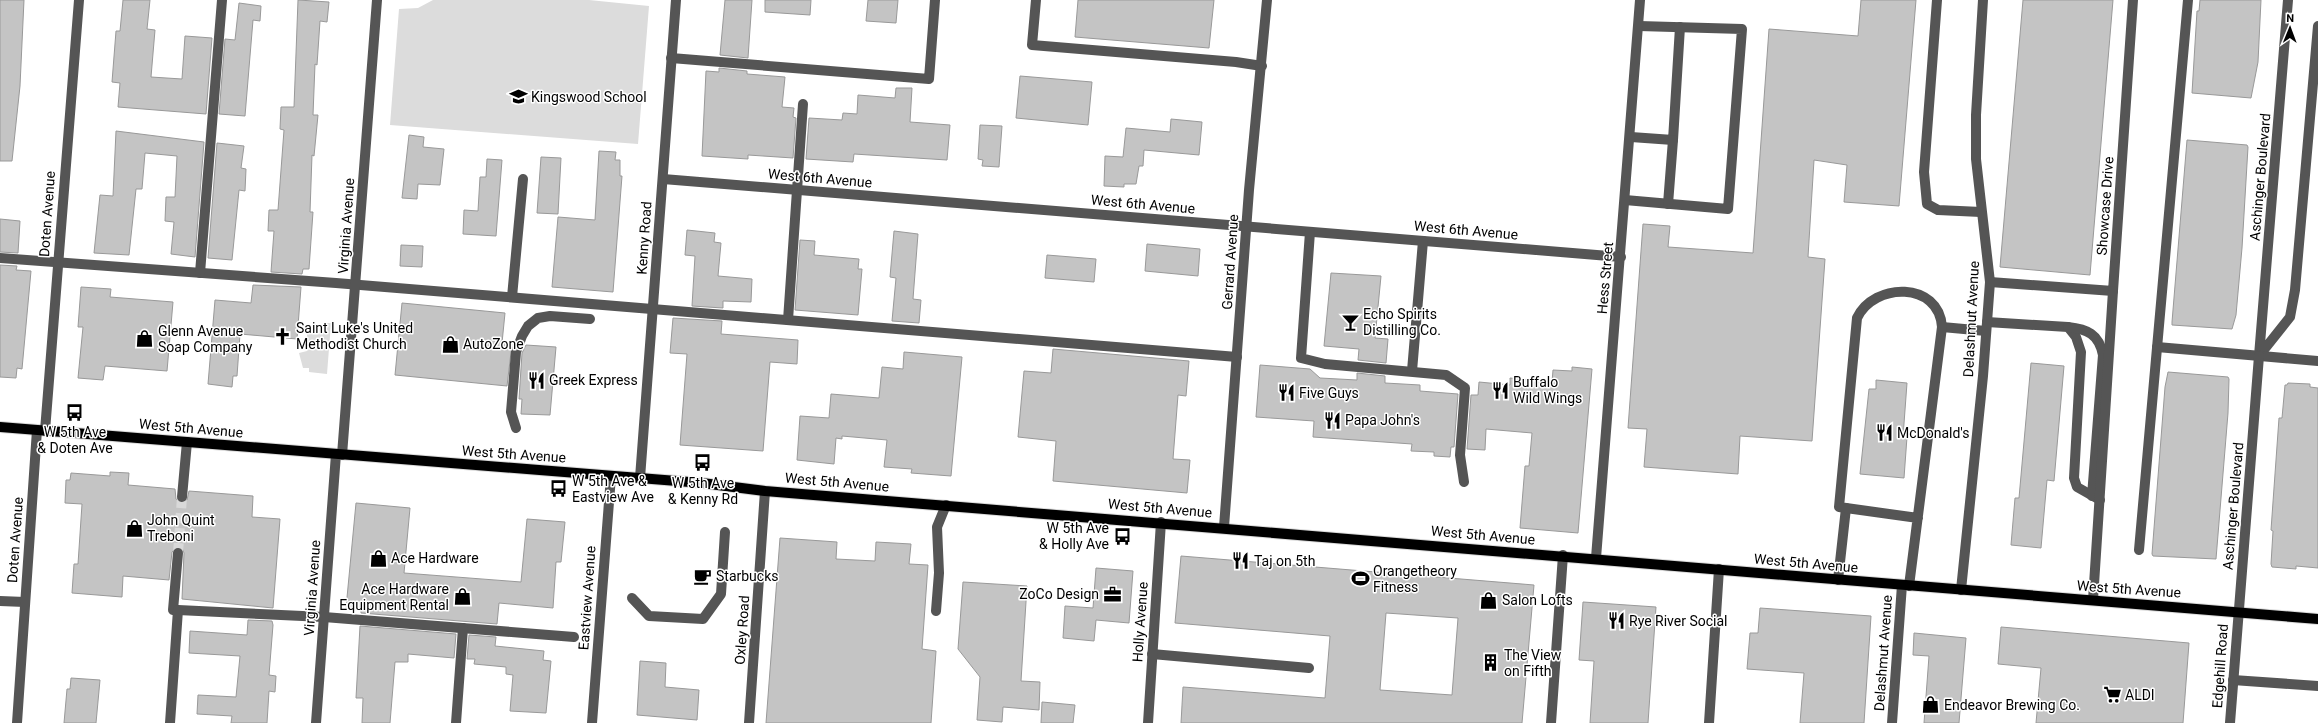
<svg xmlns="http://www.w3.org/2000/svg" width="2318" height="723" font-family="Roboto,sans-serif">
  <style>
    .green { fill: #dcdcdc }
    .building { fill: #c4c4c4; stroke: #999; fill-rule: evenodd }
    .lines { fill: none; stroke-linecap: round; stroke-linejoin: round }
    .minor-tunnel { stroke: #d9d9d9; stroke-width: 10; stroke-dasharray: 10 5; stroke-linecap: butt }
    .major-casing { stroke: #dbdbdb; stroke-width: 12 }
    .minor { stroke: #555; stroke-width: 10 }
    .major { stroke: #000; stroke-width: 10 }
    .labels { text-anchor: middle; stroke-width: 3; stroke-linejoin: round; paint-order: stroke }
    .poi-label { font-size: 14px; fill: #000; stroke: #fff; text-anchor: start }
    .street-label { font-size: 14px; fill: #000; stroke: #fff }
  </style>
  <rect width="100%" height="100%" fill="#fff"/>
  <g class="green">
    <path d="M433 0H589L649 6 638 144 390 125 399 9 418 8Z"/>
    <path d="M324 323H331L327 374 309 372V368H303L299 353 307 351V332L315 331 323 327Z"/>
  </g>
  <g class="building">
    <path d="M0 0H24L20 86 12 161H0Z"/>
    <path d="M123 0H150L147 29 155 30 151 77 182 79 185 36 212 38 206 114 118 107 120 83 112 82 116 31H120Z"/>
    <path d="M298 0 329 2 327 22 320 21 317 65 315 64 313 115H318L314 156 312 155 310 212H313L309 269H303L302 274 271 272 274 231H268L269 210H278L284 130 280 129 281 107H294Z"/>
    <path d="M725 0H752L748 58 720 55Z"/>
    <path d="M765 0H811L810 15 765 12Z"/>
    <path d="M868 0H898L896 23 866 21Z"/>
    <path d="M1078 0H1214L1209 48 1075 37Z"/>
    <path d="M1861 0H1916L1899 206 1844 202 1847 165 1814 160 1808 257 1825 259 1812 441 1740 436 1738 474 1644 467 1647 429 1628 428 1643 224 1670 226 1668 247 1753 253 1769 29 1858 36Z"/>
    <path d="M2023 0H2113L2090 275 2000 267Z"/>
    <path d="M2200 0H2261L2258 62 2251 98 2192 93 2197 11H2199Z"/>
    <path d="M239 3 261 6 260 21 253 20 245 116 219 114 225 39 235 40Z"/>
    <path d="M719 68 747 71V74L785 77 782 107 794 108 793 117 796 118 793 158 748 155V159L702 156 706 71 719 72Z"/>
    <path d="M1020 76 1092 82 1088 125 1016 118Z"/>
    <path d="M896 88H912L910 122 950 125 947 160 854 154 853 162 806 159 809 118 842 120 843 113 857 114 858 95 895 98Z"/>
    <path d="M1171 119 1202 122 1199 155 1144 150 1143 166H1139L1136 184H1124V187L1104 186 1105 156 1123 157 1126 128 1170 132Z"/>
    <path d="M980 125 1002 126 999 167 982 166 983 160 978 159Z"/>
    <path d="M116 131 204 142 195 257 171 254 174 222 165 221 166 197H175L177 156 145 153 142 189H136L129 255 94 253 100 195 113 196Z"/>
    <path d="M409 135 424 137 423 147 444 149 440 185 418 184 417 199 402 198Z"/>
    <path d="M2187 140 2247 145 2248 147 2242 248 2236 315 2232 329 2172 325V322Z"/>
    <path d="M217 143 244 146 241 168 246 169 245 191 239 190 232 260 208 258Z"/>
    <path d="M599 151 616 152 615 160H620V176H622L613 292 552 287 558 217 595 220Z"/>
    <path d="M541 157 561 158 558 214 537 213Z"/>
    <path d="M487 159 502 160 496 236 463 234 464 210 478 211 480 177H486Z"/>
    <path d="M0 219 20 221 18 253 0 252Z"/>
    <path d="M687 230 715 233 714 242 721 243 718 276 752 279 751 302 723 301V308L692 306 695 256 685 255Z"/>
    <path d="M894 231 918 234 913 299 921 300 919 323 892 321 896 278 890 277Z"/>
    <path d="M800 240 815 241 814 255 859 259 858 269H862L858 315 795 310Z"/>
    <path d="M1147 244 1200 249 1198 276 1145 271Z"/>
    <path d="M401 245 423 246 422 267 400 266Z"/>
    <path d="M1047 255 1096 259 1094 282 1045 278Z"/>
    <path d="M0 265 17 266 16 270 31 271 22 369 17 368 16 378 0 377Z"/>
    <path d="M1331 273 1381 276 1375 338 1388 339 1386 363 1358 360 1359 349 1324 346Z"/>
    <path d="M253 285 301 287 297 339 240 334 237 376H233L232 387 208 384 215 300 251 303Z"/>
    <path d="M81 287 111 289 110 297 173 302 167 371 105 366 103 380 78 378 83 327H78Z"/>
    <path d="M402 303 505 313 502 343 512 344 507 386 395 375Z"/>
    <path d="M673 318 722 321 721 334 798 340 797 364 770 362 763 451 680 445 687 354 670 353Z"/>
    <path d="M526 345 556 347 550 415 521 414 522 399H519L522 353Z"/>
    <path d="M1053 349 1189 361 1186 396 1178 395 1173 459 1190 460 1187 493 1053 481 1056 441 1018 437 1024 371 1051 373Z"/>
    <path d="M904 352 962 357 951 476 911 473 912 469 884 467 887 440 842 436V439L836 438 834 464 797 460 800 416 829 418 831 394 879 398 882 367 903 369Z"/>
    <path d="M2031 363 2064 366 2054 481 2047 480 2041 548 2011 545 2015 498H2019Z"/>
    <path d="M1260 365 1310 369 1320 378 1357 380V373L1385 376V383L1420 385V391L1458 394 1454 447H1451L1450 457 1434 456V452L1411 451 1412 444 1313 437 1314 421 1256 417Z"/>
    <path d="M1572 367 1592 369 1578 533 1520 528 1525 466H1529L1532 433 1486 429 1485 450 1467 449 1471 395H1478L1479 382 1510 385V378L1552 382 1553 370 1572 371Z"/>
    <path d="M2168 372 2228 377 2229 379 2228 413 2216 559 2153 556 2152 554 2165 387Z"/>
    <path d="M1876 380 1907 383 1903 437H1907L1904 478 1860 474 1869 389H1876Z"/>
    <path d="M2288 383 2310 384V387L2318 388V568L2296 566V569L2272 567 2271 564 2273 531 2271 530 2279 418H2282L2285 385H2287Z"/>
    <path d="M110 472 129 473 128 485 175 489 176 499 181 503 187 500 189 491 253 496 252 517 280 519 273 608 182 599 184 553 182 548 178 547 172 552 169 580 123 576 122 597 72 593 74 564H78L82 504 65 503 66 480H70L71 473 110 476Z"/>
    <path d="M356 503 410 508 404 573 521 582 527 519 565 522 561 562H556L553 608 499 603 497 624 361 613V610L346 608Z"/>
    <path d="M780 538 837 542 836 559 875 561 876 542 911 544 909 564 928 565 922 649 936 651 931 723H766Z"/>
    <path d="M1181 556 1534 585 1522 723H1181L1183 687 1325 698 1330 636 1175 623ZM1386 613 1458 618 1452 695 1380 690Z"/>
    <path d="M1096 568 1133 571 1129 623 1096 620 1094 641 1063 638 1065 606 1093 608Z"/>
    <path d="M963 582 1027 586 1021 681 1040 682 1039 710 1003 707 1002 722 977 720 980 677 958 649Z"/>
    <path d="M1583 602 1656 607 1648 723H1590L1594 661 1579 660Z"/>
    <path d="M1760 608 1871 616 1864 723H1800L1804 673 1747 669 1750 633H1758Z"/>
    <path d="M248 620 272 621 273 625 269 675 276 676 275 692 269 691 267 723H231L232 716 197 714 198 695 236 697 240 656 189 653 190 631 247 635Z"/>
    <path d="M360 626 456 634 454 658 408 654V662H395L390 723H362L363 698H356Z"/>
    <path d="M2001 627 2189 643 2183 723H2036L2041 668 1998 664Z"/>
    <path d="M1914 633 1966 638 1959 723H1924L1929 656 1913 655Z"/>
    <path d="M469 635 496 637 495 646 544 651 543 660 551 661 546 713 510 711 513 675 506 674V667L474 664 475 659H467Z"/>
    <path d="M640 661 666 663 665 687 699 690 697 720 637 715Z"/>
    <path d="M71 678 100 680 96 723H64L67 689H70Z"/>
    <path d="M1042 702 1075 705 1073 723H1041Z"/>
  </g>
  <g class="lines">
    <path class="minor-tunnel" d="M178 553 182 497"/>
    <defs>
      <path id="major" d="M0 427 702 483 765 491 2318 619"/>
    </defs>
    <use href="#major" class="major-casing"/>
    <g class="minor">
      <path d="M1036 0 1032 45 1236 62 1262 66"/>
      <path d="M1937 0 1924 172 1927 204 1938 210 1981 212"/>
      <path d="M2288 0 2259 356 2290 317 2295 290 2318 26"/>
      <path d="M671 58 929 79 935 0"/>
      <path d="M1631 137 1673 140 1680 27"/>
      <path d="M663 179 1621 257"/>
      <path d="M1625 200 1728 209 1742 29 1639 26"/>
      <path d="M1668 204 1673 140"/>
      <path d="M1310 232 1301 358 1325 364 1446 375 1465 388 1460 455 1464 482"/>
      <path d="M0 258 336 283 1237 357"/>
      <path d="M200 273 222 0"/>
      <path d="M1990 282 2113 291 2133 0"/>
      <path d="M512 297 523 179"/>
      <path d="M788 320 803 104"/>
      <path d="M1987 322 2068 327 2076 337 2081 352 2074 478 2077 487 2100 500"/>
      <path d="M1942 327 1986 331"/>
      <path d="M2068 327C2087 329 2099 334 2103 355L2092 496"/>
      <path d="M2157 347 2318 361"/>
      <path d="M1412 371 1423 241"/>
      <path d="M516 428 511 412 516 352 522 336 528 326 538 318 550 316 590 319"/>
      <path d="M45 431 79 0"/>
      <path d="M342 455 377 0"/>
      <path d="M640 478 676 0"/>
      <path d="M182 497 187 442"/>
      <path d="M1224 527 1249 190 1267 0"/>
      <path d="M2139 550 2188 0"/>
      <path d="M1596 558 1640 0"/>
      <path d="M1838 580 1846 508"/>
      <path d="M1909 586 1942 327C1939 281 1874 282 1857 318L1839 507 1918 518"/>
      <path d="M1961 590 1983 376 1990 282 1976 159V115L1983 0"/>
      <path d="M632 598 649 616 703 619 721 594 725 532"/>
      <path d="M2093 600 2113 291"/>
      <path d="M0 601 25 602"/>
      <path d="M173 610 178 553"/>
      <path d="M936 611 939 573 937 527 946 505"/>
      <path d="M1152 654 1309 668"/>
      <path d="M2233 680 2318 686"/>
      <path d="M17 723 37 430"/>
      <path d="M170 723 178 610 324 617 574 637"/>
      <path d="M316 723 336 454"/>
      <path d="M456 723 463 628"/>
      <path d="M592 723 611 476"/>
      <path d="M749 723 765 491"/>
      <path d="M1148 723 1161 522"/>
      <path d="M1551 723 1563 555"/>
      <path d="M1709 723 1719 569"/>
      <path d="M1892 723 1902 585"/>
      <path d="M2230 723 2259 356"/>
    </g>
    <use href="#major" class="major"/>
  </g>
  <defs>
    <symbol id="school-bare" viewBox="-9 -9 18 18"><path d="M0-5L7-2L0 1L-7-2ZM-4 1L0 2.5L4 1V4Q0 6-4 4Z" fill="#000" stroke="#fff" stroke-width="2.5" paint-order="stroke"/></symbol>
    <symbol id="bar-bare" viewBox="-9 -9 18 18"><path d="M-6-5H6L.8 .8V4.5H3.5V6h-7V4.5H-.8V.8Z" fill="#000" stroke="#fff" stroke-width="2.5" paint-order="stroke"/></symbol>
    <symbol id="church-bare" viewBox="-9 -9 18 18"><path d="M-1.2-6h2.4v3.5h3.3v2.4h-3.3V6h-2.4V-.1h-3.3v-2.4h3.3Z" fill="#000" stroke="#fff" stroke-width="2.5" paint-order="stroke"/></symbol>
    <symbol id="shop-bare" viewBox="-9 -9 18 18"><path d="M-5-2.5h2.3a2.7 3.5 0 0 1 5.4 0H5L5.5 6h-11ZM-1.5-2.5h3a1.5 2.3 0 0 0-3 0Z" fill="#000" stroke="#fff" stroke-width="2.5" paint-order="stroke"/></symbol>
    <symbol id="restaurant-bare" viewBox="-9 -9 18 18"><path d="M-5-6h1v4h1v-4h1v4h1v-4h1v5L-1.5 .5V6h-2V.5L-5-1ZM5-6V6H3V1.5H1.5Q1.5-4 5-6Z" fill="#000" stroke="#fff" stroke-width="2.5" paint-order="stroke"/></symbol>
    <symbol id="bus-bare" viewBox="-9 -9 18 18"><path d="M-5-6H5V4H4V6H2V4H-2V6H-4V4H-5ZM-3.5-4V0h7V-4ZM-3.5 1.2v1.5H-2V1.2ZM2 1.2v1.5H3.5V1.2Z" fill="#000" stroke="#fff" stroke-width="2.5" paint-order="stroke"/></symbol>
    <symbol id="cafe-bare" viewBox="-9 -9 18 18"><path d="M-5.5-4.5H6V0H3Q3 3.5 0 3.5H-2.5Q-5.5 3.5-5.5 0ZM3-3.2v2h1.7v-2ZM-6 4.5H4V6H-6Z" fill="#000" stroke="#fff" stroke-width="2.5" paint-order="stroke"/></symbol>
    <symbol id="stadium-bare" viewBox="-9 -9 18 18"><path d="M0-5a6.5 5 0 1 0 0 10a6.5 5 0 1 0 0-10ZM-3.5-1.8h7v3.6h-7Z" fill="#000" stroke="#fff" stroke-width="2.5" paint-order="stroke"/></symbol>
    <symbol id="office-bare" viewBox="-9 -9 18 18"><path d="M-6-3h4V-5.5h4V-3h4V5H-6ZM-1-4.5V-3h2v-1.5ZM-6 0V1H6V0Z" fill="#000" stroke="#fff" stroke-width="2.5" paint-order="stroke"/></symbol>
    <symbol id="building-bare" viewBox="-9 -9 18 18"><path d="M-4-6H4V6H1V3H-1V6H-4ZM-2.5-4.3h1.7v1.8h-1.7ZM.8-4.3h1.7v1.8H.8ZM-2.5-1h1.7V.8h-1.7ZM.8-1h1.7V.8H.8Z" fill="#000" stroke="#fff" stroke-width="2.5" paint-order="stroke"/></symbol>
    <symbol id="supermarket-bare" viewBox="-9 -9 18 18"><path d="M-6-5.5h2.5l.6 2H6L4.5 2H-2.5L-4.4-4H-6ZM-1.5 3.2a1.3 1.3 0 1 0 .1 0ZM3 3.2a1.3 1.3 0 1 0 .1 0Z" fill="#000" stroke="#fff" stroke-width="2.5" paint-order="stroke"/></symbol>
  </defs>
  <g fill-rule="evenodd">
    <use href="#school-bare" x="506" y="84" width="25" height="25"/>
    <use href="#bar-bare" x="1338" y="310" width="25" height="25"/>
    <use href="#church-bare" x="270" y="324" width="25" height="25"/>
    <use href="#shop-bare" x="132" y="326" width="25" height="25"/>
    <use href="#shop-bare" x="438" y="332" width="25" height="25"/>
    <use href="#restaurant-bare" x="524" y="368" width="25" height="25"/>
    <use href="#restaurant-bare" x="1488" y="378" width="25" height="25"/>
    <use href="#restaurant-bare" x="1274" y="380" width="25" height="25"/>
    <use href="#bus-bare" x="62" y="400" width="25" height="25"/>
    <use href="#restaurant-bare" x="1320" y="408" width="25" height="25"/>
    <use href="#restaurant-bare" x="1872" y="420" width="25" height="25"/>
    <use href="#bus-bare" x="690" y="450" width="25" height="25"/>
    <use href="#bus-bare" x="546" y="476" width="25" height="25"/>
    <use href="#shop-bare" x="122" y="516" width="25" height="25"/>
    <use href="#bus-bare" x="1110" y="524" width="25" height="25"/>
    <use href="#shop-bare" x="366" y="546" width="25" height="25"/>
    <use href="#restaurant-bare" x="1228" y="548" width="25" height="25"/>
    <use href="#cafe-bare" x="690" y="564" width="25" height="25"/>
    <use href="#stadium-bare" x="1348" y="566" width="25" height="25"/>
    <use href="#office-bare" x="1100" y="582" width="25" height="25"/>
    <use href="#shop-bare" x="450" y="584" width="25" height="25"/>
    <use href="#shop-bare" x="1476" y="588" width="25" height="25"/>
    <use href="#restaurant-bare" x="1604" y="608" width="25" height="25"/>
    <use href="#building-bare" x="1478" y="650" width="25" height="25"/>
    <use href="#supermarket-bare" x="2100" y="682" width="25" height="25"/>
    <use href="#shop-bare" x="1918" y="692" width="25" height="25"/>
  </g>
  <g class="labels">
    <g class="poi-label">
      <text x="531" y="102">Kingswood School</text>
      <text x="1363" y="319">Echo Spirits<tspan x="1363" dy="16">Distilling Co.</tspan></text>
      <text x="296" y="333">Saint Luke's United<tspan x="296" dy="16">Methodist Church</tspan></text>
      <text x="158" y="336">Glenn Avenue<tspan x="158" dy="16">Soap Company</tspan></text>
      <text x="463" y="349">AutoZone</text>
      <text x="549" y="385">Greek Express</text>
      <text x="1513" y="387">Buffalo<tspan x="1513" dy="16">Wild Wings</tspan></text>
      <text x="1299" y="398">Five Guys</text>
      <text x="1345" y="425">Papa John's</text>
      <text x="75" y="437" text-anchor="middle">W 5th Ave<tspan x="75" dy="16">&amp; Doten Ave</tspan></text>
      <text x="1897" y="438">McDonald's</text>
      <text x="572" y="486">W 5th Ave &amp;<tspan x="572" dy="16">Eastview Ave</tspan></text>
      <text x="703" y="488" text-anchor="middle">W 5th Ave<tspan x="703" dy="16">&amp; Kenny Rd</tspan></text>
      <text x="147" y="525">John Quint<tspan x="147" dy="16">Treboni</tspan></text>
      <text x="1109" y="533" text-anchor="end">W 5th Ave<tspan x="1109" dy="16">&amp; Holly Ave</tspan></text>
      <text x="391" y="563">Ace Hardware</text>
      <text x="1254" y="566">Taj on 5th</text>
      <text x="1373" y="576">Orangetheory<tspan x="1373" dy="16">Fitness</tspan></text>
      <text x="716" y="581">Starbucks</text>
      <text x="449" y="594" text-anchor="end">Ace Hardware<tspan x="449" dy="16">Equipment Rental</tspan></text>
      <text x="1099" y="599" text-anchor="end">ZoCo Design</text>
      <text x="1502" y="605">Salon Lofts</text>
      <text x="1629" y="626">Rye River Social</text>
      <text x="1504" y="660">The View<tspan x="1504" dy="16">on Fifth</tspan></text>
      <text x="2125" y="700">ALDI</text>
      <text x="1944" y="710">Endeavor Brewing Co.</text>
    </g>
    <g class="street-label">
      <text transform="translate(2260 177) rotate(-85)" y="5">Aschinger Boulevard</text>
      <text transform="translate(820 178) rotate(5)" y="5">West 6th Avenue</text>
      <text transform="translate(1143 204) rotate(5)" y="5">West 6th Avenue</text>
      <text transform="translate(2105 206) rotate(-86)" y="5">Showcase Drive</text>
      <text transform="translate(47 214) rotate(-86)" y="5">Doten Avenue</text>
      <text transform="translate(346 226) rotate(-86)" y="5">Virginia Avenue</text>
      <text transform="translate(1466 230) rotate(5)" y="5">West 6th Avenue</text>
      <text transform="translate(644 238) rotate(-86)" y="5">Kenny Road</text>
      <text transform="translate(1230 262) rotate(-86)" y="5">Gerrard Avenue</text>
      <text transform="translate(1605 278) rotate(-85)" y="5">Hess Street</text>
      <text transform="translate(1971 319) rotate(-87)" y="5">Delashmut Avenue</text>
      <text transform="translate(191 428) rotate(5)" y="5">West 5th Avenue</text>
      <text transform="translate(514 454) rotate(4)" y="5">West 5th Avenue</text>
      <text transform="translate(837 482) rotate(5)" y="5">West 5th Avenue</text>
      <text transform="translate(2233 506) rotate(-85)" y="5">Aschinger Boulevard</text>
      <text transform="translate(1160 508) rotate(5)" y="5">West 5th Avenue</text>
      <text transform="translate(1483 535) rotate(5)" y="5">West 5th Avenue</text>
      <text transform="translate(15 540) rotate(-86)" y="5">Doten Avenue</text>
      <text transform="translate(1806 563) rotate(5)" y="5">West 5th Avenue</text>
      <text transform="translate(312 588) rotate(-86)" y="5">Virginia Avenue</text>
      <text transform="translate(2129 589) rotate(4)" y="5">West 5th Avenue</text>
      <text transform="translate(587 598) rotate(-86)" y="5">Eastview Avenue</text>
      <text transform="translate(1140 622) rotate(-86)" y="5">Holly Avenue</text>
      <text transform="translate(742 630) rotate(-86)" y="5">Oxley Road</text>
      <text transform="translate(1883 653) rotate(-86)" y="5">Delashmut Avenue</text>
      <text transform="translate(2220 666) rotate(-86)" y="5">Edgehill Road</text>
    </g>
  </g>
  <g transform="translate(2290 28) rotate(1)" stroke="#ffffff" stroke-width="3" paint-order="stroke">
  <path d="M0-3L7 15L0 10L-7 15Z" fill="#000000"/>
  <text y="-6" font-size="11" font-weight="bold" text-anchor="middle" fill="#000000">N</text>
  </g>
</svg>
